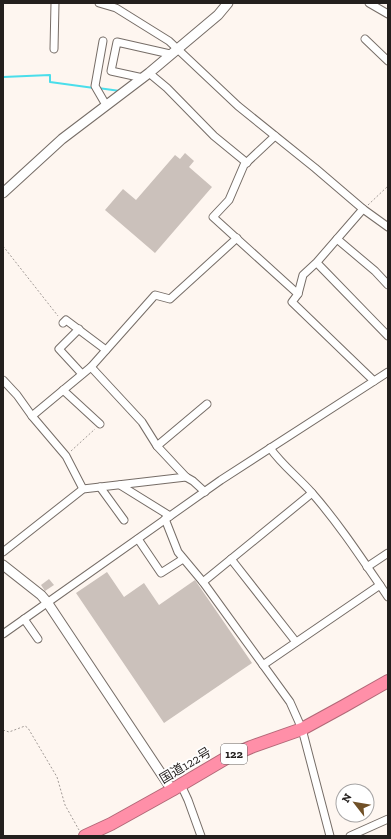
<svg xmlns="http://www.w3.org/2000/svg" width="391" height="839" font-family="'Zilla Slab','Noto Sans JP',serif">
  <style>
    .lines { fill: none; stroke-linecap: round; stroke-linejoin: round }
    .stream { stroke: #4adeeb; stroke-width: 2 }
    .building { fill: #cbc1bb }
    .street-casing { stroke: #766d67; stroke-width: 9 }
    .secondary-casing { stroke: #766d67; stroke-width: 11 }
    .highway-casing { stroke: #b26877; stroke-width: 14 }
    .path { stroke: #a29b97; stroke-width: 1; stroke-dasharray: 2 2; stroke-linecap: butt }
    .street { stroke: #fff; stroke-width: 7 }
    .secondary { stroke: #fff; stroke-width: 9 }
    .highway { stroke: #ff8fa8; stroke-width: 12 }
    .labels { text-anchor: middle; stroke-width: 3.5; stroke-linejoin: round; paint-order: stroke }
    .shield { fill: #fff; stroke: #656261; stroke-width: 1 }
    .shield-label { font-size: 12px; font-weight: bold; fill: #231f1d }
    .street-label { font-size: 13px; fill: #231f1d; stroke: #fff }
  </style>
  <rect width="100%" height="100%" fill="#fef6f0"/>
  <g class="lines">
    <g class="stream">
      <path d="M3 77 50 75V82L94 88"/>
      <path d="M98 88 120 91"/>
    </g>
  </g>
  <g class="building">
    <path d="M185 153 194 161 189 167 212 187 155 253 105 210 123 189 136 200 175 155 180 159Z"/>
    <path d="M107 572 124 597 144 583 159 605 195 580 252 663 164 723 76 593Z"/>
    <path d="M49 579 54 585 45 591 41 585Z"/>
  </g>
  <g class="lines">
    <defs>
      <g id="street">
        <path d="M99 3 116 8 169 41 238 106 315 168 363 209 388 227"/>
        <path d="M369 3 388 14"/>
        <path d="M365 39 388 61"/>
        <path d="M103 41 95 86 106 105"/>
        <path d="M54 49 55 3"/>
        <path d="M149 73 167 88 214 136 247 163"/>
        <path d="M143 78 111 71 117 42 170 54"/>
        <path d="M275 136 244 165 229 200 213 217 298 294"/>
        <path d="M363 209 317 262 303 275 298 294 292 302 374 381"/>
        <path d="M337 239 375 271 388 285"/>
        <path d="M317 263 388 336"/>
        <path d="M63 323 66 320 106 350"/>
        <path d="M79 329 59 349 82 374"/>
        <path d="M91 367 142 422 157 446 186 477 193 481 205 492"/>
        <path d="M3 380 17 395 32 416 66 456 83 489"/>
        <path d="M63 390 100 424"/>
        <path d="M32 416 91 367 155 295 170 299 237 238"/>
        <path d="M157 446 207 404"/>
        <path d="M270 448C282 465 298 477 312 493 340 525 364 562 388 597"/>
        <path d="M120 485 170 516"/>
        <path d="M100 487 124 520"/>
        <path d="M165 519 178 552 203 582 290 702 302 729 330 836"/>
        <path d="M138 539 161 573 183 559"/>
        <path d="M3 552 83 489 186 477"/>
        <path d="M231 559 296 642"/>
        <path d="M367 567 388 553"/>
        <path d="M203 582 312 493"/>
        <path d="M24 619 38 639"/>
        <path d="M3 634 221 480 388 372"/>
        <path d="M263 665 380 585"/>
        <path d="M181 785 188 800 201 836"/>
        <path d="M350 836 388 819"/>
      </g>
      <g id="secondary">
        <path d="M3 193 62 139 149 73 218 15 228 3"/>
        <path d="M3 565 41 595 47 602 172 790"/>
      </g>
      <path id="highway" d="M85 836 111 824 172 790 228 757 251 747 302 729 344 706 388 681"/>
    </defs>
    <use href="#street" class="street-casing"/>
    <use href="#secondary" class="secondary-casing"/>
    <use href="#highway" class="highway-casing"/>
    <g class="path">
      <path d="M368 205 388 186"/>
      <path d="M3 246 58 316"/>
      <path d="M71 451 95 429"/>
      <path d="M3 730 9 732 25 726 28 728 57 777 65 805 79 830"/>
    </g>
    <use href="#street" class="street"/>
    <use href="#secondary" class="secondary"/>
    <use href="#highway" class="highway"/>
  </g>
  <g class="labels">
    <rect class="shield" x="221" y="744" width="26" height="20" rx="3"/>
    <g class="shield-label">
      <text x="234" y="758">122</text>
    </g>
    <g class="street-label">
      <text transform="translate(185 765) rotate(-31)" y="5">国道122号</text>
    </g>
  </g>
  <rect width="391" height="839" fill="none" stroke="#231f1d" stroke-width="8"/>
  <g transform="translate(355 803) rotate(301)"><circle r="19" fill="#ffffff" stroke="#a7a5a5"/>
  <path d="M0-3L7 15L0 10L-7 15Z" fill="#705027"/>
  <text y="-6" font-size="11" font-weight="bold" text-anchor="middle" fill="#231f1d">N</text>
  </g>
</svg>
